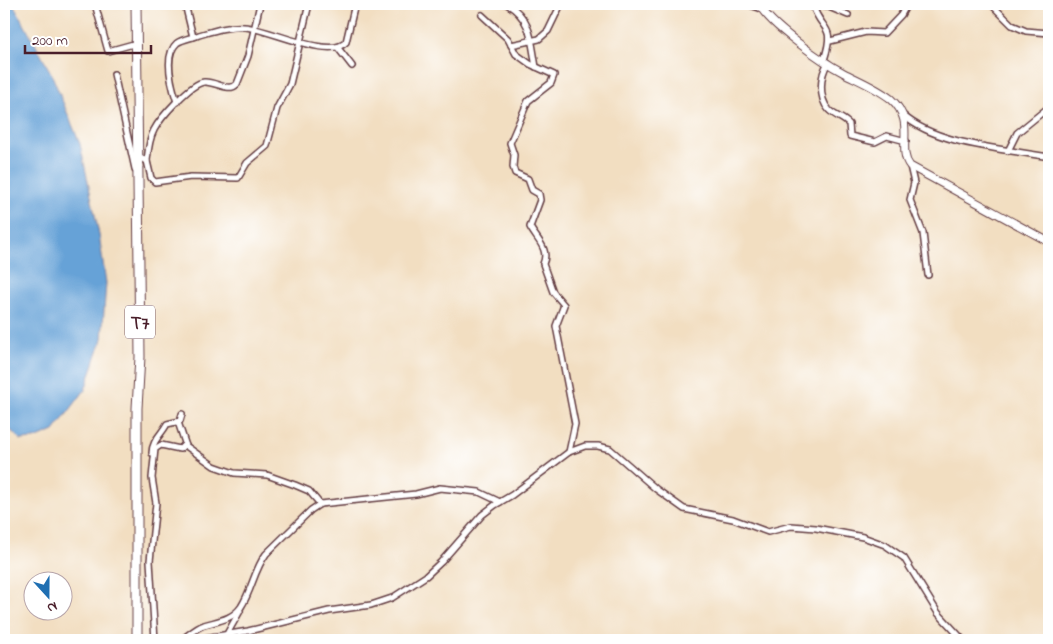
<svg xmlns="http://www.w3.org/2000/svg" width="1053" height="644" font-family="'Indie Flower',sans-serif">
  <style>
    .water { fill: #66a2d7; stroke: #586081 }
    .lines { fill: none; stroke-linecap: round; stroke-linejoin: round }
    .street-casing { stroke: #633c42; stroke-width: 8 }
    .secondary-casing { stroke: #633c42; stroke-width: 9 }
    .highway-casing { stroke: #633c42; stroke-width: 11 }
    .street { stroke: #fff; stroke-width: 5 }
    .secondary { stroke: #fff; stroke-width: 7 }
    .highway { stroke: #fff; stroke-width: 9 }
    .labels { text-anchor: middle; stroke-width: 4.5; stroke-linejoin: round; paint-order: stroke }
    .shield { fill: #fff; stroke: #80626b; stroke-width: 1 }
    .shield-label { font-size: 19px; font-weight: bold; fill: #4a1f2b }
  </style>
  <rect width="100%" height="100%" fill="#fff"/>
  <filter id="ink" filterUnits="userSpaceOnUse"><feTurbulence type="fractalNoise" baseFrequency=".02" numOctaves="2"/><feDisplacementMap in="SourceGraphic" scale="10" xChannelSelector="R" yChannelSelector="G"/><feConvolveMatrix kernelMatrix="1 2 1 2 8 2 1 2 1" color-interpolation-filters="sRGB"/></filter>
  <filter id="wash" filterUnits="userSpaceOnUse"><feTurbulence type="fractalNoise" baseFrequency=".0096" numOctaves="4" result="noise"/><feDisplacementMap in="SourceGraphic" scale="20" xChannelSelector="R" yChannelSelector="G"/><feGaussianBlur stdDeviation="1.12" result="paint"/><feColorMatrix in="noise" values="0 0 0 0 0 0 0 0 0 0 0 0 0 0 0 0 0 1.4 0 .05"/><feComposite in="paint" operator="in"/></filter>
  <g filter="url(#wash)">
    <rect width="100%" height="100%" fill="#f2dec1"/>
    <path class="water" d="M4 4H13L51 73 80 144 99 234 106 283 102 339 85 390 54 431 35 439 21 440 4 424Z"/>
  </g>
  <g filter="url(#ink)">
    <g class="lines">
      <defs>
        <g id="street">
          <path d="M95 4 108 51 137 43"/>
          <path d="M185 4 193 37"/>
          <path d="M507 4C532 19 531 40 536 67"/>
          <path d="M747 4 762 9"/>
          <path d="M809 4 829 7 848 15"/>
          <path d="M991 4 1012 25 1026 31 1049 33"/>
          <path d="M813 6C822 33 836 23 824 60"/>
          <path d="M482 15 508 39 516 54 530 64 554 75 551 83 528 101 510 143 514 155 513 167 515 173 528 179 532 190 539 194 540 200 530 227C536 239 550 249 543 264L553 292 564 305 556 326 575 424 569 452"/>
          <path d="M830 41 866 32 884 33 901 15 907 4"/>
          <path d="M511 45 539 39 548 31 561 4"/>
          <path d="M338 48 352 66"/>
          <path d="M828 63C820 75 818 98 829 110 835 116 843 118 849 124L850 136 875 142 887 136 906 141"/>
          <path d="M114 74 135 169"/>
          <path d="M177 102C172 87 163 55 177 43 183 39 192 38 199 35 213 31 228 26 244 27 267 28 330 60 346 42L355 4"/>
          <path d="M903 115C936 145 1006 149 1049 157"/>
          <path d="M1008 151 1017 133 1049 107"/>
          <path d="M138 157 147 161 151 178 155 182 191 177 238 178 247 163 267 146 277 108 290 84 309 4"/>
          <path d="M147 161C148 151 149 139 154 130 160 118 191 83 204 82 215 81 229 93 237 84L248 56 260 4"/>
          <path d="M910 166 914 183 910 200 923 233 928 275"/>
          <path d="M178 422 186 446 214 466 234 473 267 475 295 485 309 491 320 504"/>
          <path d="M152 453C152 441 161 435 167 424L180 421 182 414"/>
          <path d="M227 634 240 611"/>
          <path d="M155 640 150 561 156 503 152 478 155 449 161 445 180 449 185 444"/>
          <path d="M181 640C188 636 195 628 204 625 217 621 232 620 241 607 252 590 254 570 266 554L311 510 320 504 416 494 440 488 479 492 500 502"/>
          <path d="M193 640 248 631 329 611 371 605 392 598 426 576 441 562 482 515 495 505 512 495 569 452 585 446H598L610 449 656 489 684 509 733 519 768 532 791 526 816 528 863 537 885 545 904 558 938 613 963 640"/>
        </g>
        <path id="secondary" d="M759 4C769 25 823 62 844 73 860 81 877 88 891 99 917 122 896 149 910 166L1049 242"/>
        <path id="highway" d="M136 4 140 357 137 408V640"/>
      </defs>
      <use href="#street" class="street-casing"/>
      <use href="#secondary" class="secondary-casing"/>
      <use href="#highway" class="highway-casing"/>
      <use href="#street" class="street"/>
      <use href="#secondary" class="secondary"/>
      <use href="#highway" class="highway"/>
    </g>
  </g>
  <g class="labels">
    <rect class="shield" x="125" y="305.5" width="30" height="33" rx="4"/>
    <g class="shield-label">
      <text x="140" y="329">T7</text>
    </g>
  </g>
  <rect width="1053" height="644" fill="none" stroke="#fff" stroke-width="20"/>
  <g transform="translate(48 596) rotate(159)"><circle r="24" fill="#ffffff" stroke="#b7a5aa"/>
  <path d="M0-4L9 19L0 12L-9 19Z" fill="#1f6fb2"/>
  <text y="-8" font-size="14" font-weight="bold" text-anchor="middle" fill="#4a1f2b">N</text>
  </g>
  <path d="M25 45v8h126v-8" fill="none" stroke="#4a1f2b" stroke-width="2.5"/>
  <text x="32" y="45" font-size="15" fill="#4a1f2b" stroke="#ffffff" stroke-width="4" paint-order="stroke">200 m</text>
</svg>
